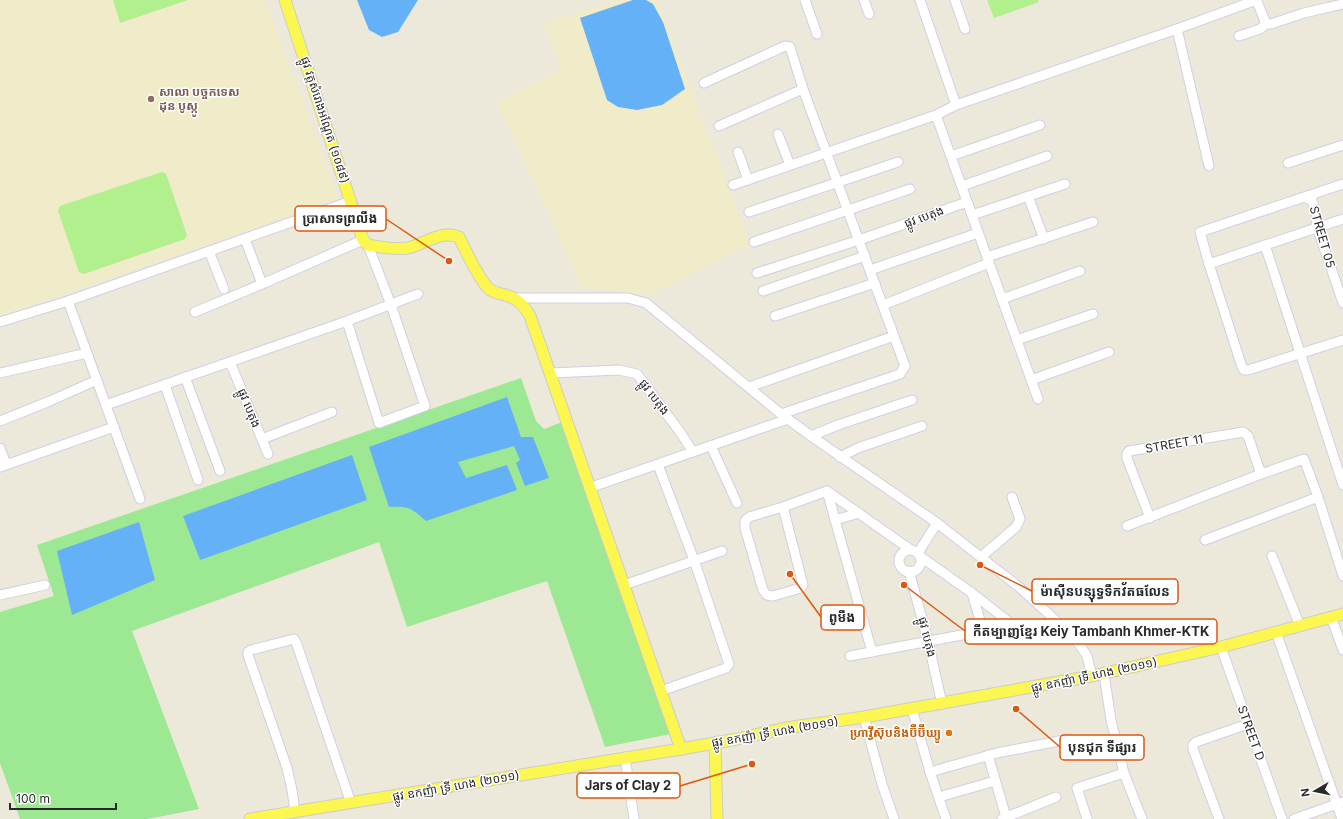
<svg xmlns="http://www.w3.org/2000/svg" width="1343" height="819" font-family="Inter,'Noto Sans Khmer',sans-serif">
  <style>
    .education { fill: #f0ebc8 }
    .green { fill: #9de892 }
    .pitch { fill: #b1f08c }
    .water { fill: #64b1f8 }
    .lines { fill: none; stroke-linecap: round; stroke-linejoin: round }
    .minor-casing { stroke: #cfcfe4; stroke-width: 11 }
    .major-casing { stroke: #ccc; stroke-width: 13 }
    .minor { stroke: #fff; stroke-width: 9 }
    .major { stroke: #fbf750; stroke-width: 11 }
    .education-dot { fill: #8d6e63; stroke: #fff; stroke-width: 1.5 }
    .food-dot { fill: #e8710a; stroke: #fff; stroke-width: 1.5 }
    .labels { text-anchor: middle; stroke-width: 3; stroke-linejoin: round; paint-order: stroke }
    .education-label { font-size: 12px; font-weight: bold; fill: #785e54; stroke: #fff; text-anchor: start }
    .street-label { font-size: 12px; fill: #292929; stroke: #fff }
    .food-label { font-size: 12px; font-weight: bold; fill: #c56008; stroke: #fff; text-anchor: end }
    .leader { fill: none; stroke: #de570d; stroke-width: 1.5 }
    .callout-dot { fill: #de570d; stroke: #fff; stroke-width: 1.5 }
    .callout { fill: #fff; stroke: #de570d; stroke-width: 1.5 }
    .callout-label { font-size: 13px; text-anchor: middle; font-weight: bold; fill: #292929 }
  </style>
  <rect width="100%" height="100%" fill="#ede9da"/>
  <g class="education">
    <path d="M0 0H265L339 199 0 317Z"/>
    <path d="M616 0H657L750 244 650 295 639 293 582 288 538 190 496 102 562 70 543 24Z"/>
  </g>
  <path class="green" d="M521 378 536 421 544 429 562 422 671 734 605 747 547 581 407 627 379 542 132 631 199 809 148 819H20L0 763V612L54 596 37 545Z"/>
  <g class="pitch">
    <path d="M113 0H188L120 23Z"/>
    <path d="M987 0H1038L1039 2 994 18Z"/>
    <path d="M162 172 166 174 187 235 185 239 84 274 79 272 58 211 60 206Z"/>
  </g>
  <g class="water">
    <path d="M357 0H418L398 32 382 37 369 30Z"/>
    <path d="M633 0H646L653 4 663 22 685 89 662 105 637 110 618 107 607 100 580 18Z"/>
    <path d="M507 397 521 437H533L549 478 525 486 516 463 520 460 514 446 458 462 466 478 507 465 517 490 426 521C411 508 410 506 389 507L369 447Z"/>
    <path d="M352 455 367 500 200 560 183 516Z"/>
    <path d="M139 522 155 580 72 615 57 551Z"/>
  </g>
  <g class="lines">
    <defs>
      <g id="minor">
        <path d="M805 0 817 34"/>
        <path d="M864 0 869 14"/>
        <path d="M920 0 956 105"/>
        <path d="M955 0 965 29"/>
        <path d="M1177 29 1209 166"/>
        <path d="M1239 36 1260 29 1266 24H1271L1304 13 1343 4"/>
        <path d="M704 83 785 46 790 47 803 89 905 366 900 374 781 414"/>
        <path d="M936 115 1038 399"/>
        <path d="M719 126 803 89"/>
        <path d="M778 134 790 165"/>
        <path d="M738 152 748 180"/>
        <path d="M951 156 1040 125"/>
        <path d="M1288 163 1343 145"/>
        <path d="M1343 184 1200 232 1209 264 1242 367 1244 370H1248L1343 340"/>
        <path d="M733 185 936 115 956 105 1177 29 1251 2 1257 1 1266 24"/>
        <path d="M962 186 1047 156"/>
        <path d="M1028 196 1044 239"/>
        <path d="M1307 196 1308 199 1312 200 1318 220 1316 224 1343 303"/>
        <path d="M749 212 898 162"/>
        <path d="M972 215 1065 184"/>
        <path d="M245 239 262 284"/>
        <path d="M754 242 910 189"/>
        <path d="M1265 245 1343 485"/>
        <path d="M209 251 224 289"/>
        <path d="M987 257 1093 222"/>
        <path d="M1209 264 1343 219"/>
        <path d="M870 270 978 233"/>
        <path d="M757 273 859 240 967 202"/>
        <path d="M763 291 865 256"/>
        <path d="M513 298H628L646 303 781 414 811 436 937 523 1019 587 1075 638 1087 656 1092 676"/>
        <path d="M1002 299 1080 271"/>
        <path d="M68 301 140 499"/>
        <path d="M883 305 989 263"/>
        <path d="M195 312 262 284 363 240"/>
        <path d="M775 316 875 283"/>
        <path d="M347 321 379 423 425 406 391 305 368 245"/>
        <path d="M0 322 68 301 351 201"/>
        <path d="M1017 340 1093 314"/>
        <path d="M230 362 268 454"/>
        <path d="M0 373 87 353"/>
        <path d="M551 373 619 370 637 374 680 432 693 452"/>
        <path d="M185 377 220 471"/>
        <path d="M1031 380 1109 352"/>
        <path d="M165 385 198 480"/>
        <path d="M749 387 894 336"/>
        <path d="M106 405 347 321 418 294"/>
        <path d="M0 421 50 401 97 380"/>
        <path d="M811 436 838 425 912 400"/>
        <path d="M262 439 332 412"/>
        <path d="M711 446 737 503"/>
        <path d="M0 448 6 464"/>
        <path d="M840 457 858 448 922 426"/>
        <path d="M658 465 694 560 729 664 726 668 661 691"/>
        <path d="M0 467 114 427"/>
        <path d="M589 488 788 419"/>
        <path d="M827 491 872 652"/>
        <path d="M783 507 803 585 801 588 773 596 767 595 763 590 745 528V521L749 517 783 507 827 491 911 550"/>
        <path d="M1150 518 1127 458V454L1129 451 1243 432 1248 436 1261 474"/>
        <path d="M835 520 859 513"/>
        <path d="M1127 526 1261 474 1304 459 1318 497 1343 576"/>
        <path d="M1205 540 1318 497"/>
        <circle cx="910" cy="561" r="11"/>
        <path d="M918 553 937 523"/>
        <path d="M1272 556 1300 626"/>
        <path d="M981 557 1016 527 1020 519 1012 497"/>
        <path d="M909 571 928 641 942 704"/>
        <path d="M624 585 722 551"/>
        <path d="M972 593 983 631"/>
        <path d="M0 595 45 585"/>
        <path d="M1331 617 1343 650"/>
        <path d="M1276 632 1342 819"/>
        <path d="M1221 647 1282 819"/>
        <path d="M850 656 983 631 1009 625V622L972 593 921 557"/>
        <path d="M1104 674 1111 720 1124 773 1142 819"/>
        <path d="M912 709 930 772 946 819"/>
        <path d="M864 717 882 784 894 819"/>
        <path d="M988 755 1006 817"/>
        <path d="M625 757 634 819"/>
        <path d="M930 772 997 753 1069 739"/>
        <path d="M939 797 995 781"/>
        <path d="M295 812 292 790 287 768 248 655V652L251 650 294 639 296 642 351 803"/>
        <path d="M1002 819 1056 797"/>
        <path d="M1087 819 1077 788 1124 773"/>
        <path d="M1219 819 1193 749V745L1196 742 1248 724"/>
        <path d="M1294 819 1343 802"/>
      </g>
      <g id="major">
        <path d="M285 0 363 240 368 245C380 247 395 250 408 248 425 244 440 230 459 237 466 251 477 276 488 288 495 295 505 293 513 298 521 302 526 309 530 316L681 749"/>
        <path d="M715 743 717 819"/>
        <path d="M250 819 681 749 737 739 786 728 864 717 1092 676 1221 647 1343 614"/>
      </g>
    </defs>
    <use href="#minor" class="minor-casing"/>
    <use href="#major" class="major-casing"/>
    <use href="#minor" class="minor"/>
    <use href="#major" class="major"/>
  </g>
  <circle class="education-dot" cx="151" cy="99" r="4"/>
  <circle class="food-dot" cx="949" cy="733" r="4"/>
  <g class="labels">
    <g class="education-label">
      <text x="159" y="96">សាលា បច្ចកទេស<tspan x="159" dy="14">ដុន បូស្កូ</tspan></text>
    </g>
    <g class="street-label">
      <text transform="translate(325 120) rotate(72)" y="4">ផ្លូវ វត្តសំរោងអណ្ដែត (១០៨៩)</text>
      <text transform="translate(924 217) rotate(-20)" y="4">ផ្លូវ បេតុង</text>
      <text transform="translate(1322 237) rotate(74)" y="4">STREET 05</text>
      <text transform="translate(654 397) rotate(53)" y="4">ផ្លូវ បេតុង</text>
      <text transform="translate(249 408) rotate(68)" y="4">ផ្លូវ បេតុង</text>
      <text transform="translate(1174 444) rotate(-10)" y="4">STREET 11</text>
      <text transform="translate(927 637) rotate(76)" y="4">ផ្លូវ បេតុង</text>
      <text transform="translate(1094 675) rotate(-12)" y="4">ផ្លូវ ឧកញ៉ា ទ្រី ហេង (២០១១)</text>
      <text transform="translate(775 732) rotate(-10)" y="4">ផ្លូវ ឧកញ៉ា ទ្រី ហេង (២០១១)</text>
      <text transform="translate(1251 733) rotate(70)" y="4">STREET D</text>
      <text transform="translate(456 786) rotate(-10)" y="4">ផ្លូវ ឧកញ៉ា ទ្រី ហេង (២០១១)</text>
    </g>
    <g class="food-label">
      <text x="941" y="737">ហ្រាវ្វីស៊ុបនិងប៊ីប៊ីឃ្យូ</text>
    </g>
  </g>
  <path class="leader" d="M449 261L386 219M980 565L1032 591M790 574L821 617M904 585L965 631M1016 709L1060 747M752 764L680 786"/>
  <g class="callout-dot">
    <circle cx="449" cy="261" r="4"/>
    <circle cx="980" cy="565" r="4"/>
    <circle cx="790" cy="574" r="4"/>
    <circle cx="904" cy="585" r="4"/>
    <circle cx="1016" cy="709" r="4"/>
    <circle cx="752" cy="764" r="4"/>
  </g>
  <g class="callout">
    <rect x="295" y="206" width="91" height="25" rx="4"/>
    <rect x="1032" y="579" width="146" height="25" rx="4"/>
    <rect x="821" y="605" width="43" height="25" rx="4"/>
    <rect x="965" y="619" width="252" height="25" rx="4"/>
    <rect x="1060" y="735" width="84" height="25" rx="4"/>
    <rect x="577" y="773" width="103" height="25" rx="4"/>
  </g>
  <g class="callout-label">
    <text x="340" y="223">ប្រាសាទព្រលឹង</text>
    <text x="1105" y="596">ម៉ាស៊ីនបន្សុទ្ធទឹកវ័តធលែន</text>
    <text x="842" y="622">ពូមីង</text>
    <text x="1091" y="636">កីតម្បាញខ្មែរ Keiy Tambanh Khmer-KTK</text>
    <text x="1102" y="752">បុនជុក ទីផ្សារ</text>
    <text x="628" y="790">Jars of Clay 2</text>
  </g>
  <g transform="translate(1315 791) rotate(261)" stroke="#ffffff" stroke-width="3" paint-order="stroke">
  <path d="M0-3L7 15L0 10L-7 15Z" fill="#292929"/>
  <text y="-6" font-size="11" font-weight="bold" text-anchor="middle" fill="#292929">N</text>
  </g>
  <path d="M10 803v6h106v-6" fill="none" stroke="#292929" stroke-width="2"/>
  <text x="16" y="803" font-size="12" fill="#292929" stroke="#ffffff" stroke-width="3" paint-order="stroke">100 m</text>
</svg>
